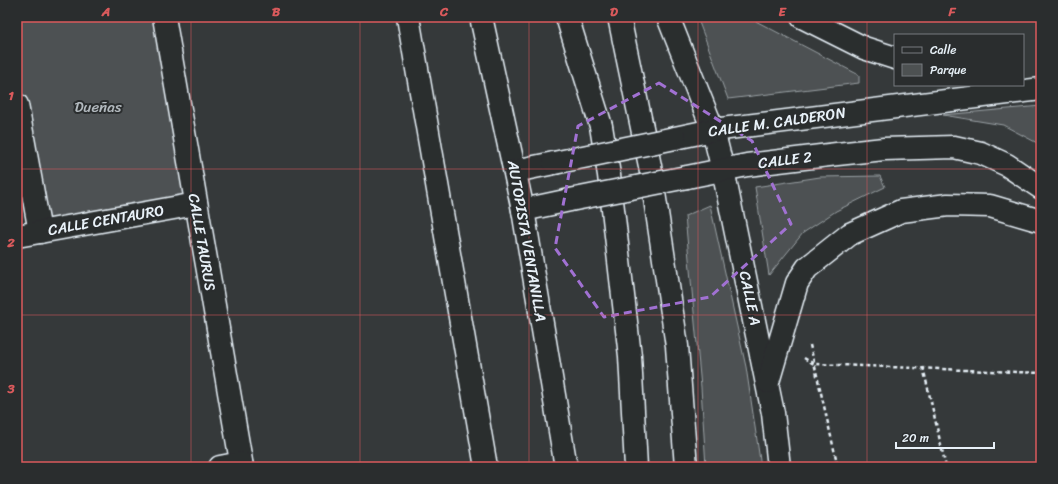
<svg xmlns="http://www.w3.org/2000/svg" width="1058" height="484" font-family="Sriracha,sans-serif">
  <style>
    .green { fill: #4d5152; stroke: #9aa1a5 }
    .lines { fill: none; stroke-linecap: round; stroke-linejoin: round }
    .street-casing { stroke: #e8f1f8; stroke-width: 25 }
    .secondary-casing { stroke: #e8f1f8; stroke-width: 25 }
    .highway-casing { stroke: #e8f1f8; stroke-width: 25 }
    .path { stroke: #e8f1f8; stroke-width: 2.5; stroke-dasharray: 4 3; stroke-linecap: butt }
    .street { stroke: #2a2d2e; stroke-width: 22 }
    .secondary { stroke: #2a2d2e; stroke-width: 22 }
    .highway { stroke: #2a2d2e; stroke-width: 22 }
    .secondary-bridge-casing { stroke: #e8f1f8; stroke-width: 25; stroke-linecap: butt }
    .secondary-bridge { stroke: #2a2d2e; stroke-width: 22 }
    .marked { fill: none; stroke: #a171d3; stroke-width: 3; stroke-dasharray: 8 5; stroke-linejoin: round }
    .grid { fill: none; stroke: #da5a5c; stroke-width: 1; stroke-opacity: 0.55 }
    .labels { text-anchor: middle; stroke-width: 4; stroke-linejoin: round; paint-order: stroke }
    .park-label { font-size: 15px; fill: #b2b9be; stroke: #2a2d2e }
    .street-label { font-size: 15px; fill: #e8f1f8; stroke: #2a2d2e }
    .neatline { fill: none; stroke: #da5a5c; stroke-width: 1.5 }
    .grid-label { font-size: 13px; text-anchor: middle; font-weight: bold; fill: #da5a5c }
  </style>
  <rect width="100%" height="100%" fill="#35393a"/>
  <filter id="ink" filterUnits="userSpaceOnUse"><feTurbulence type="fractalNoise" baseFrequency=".025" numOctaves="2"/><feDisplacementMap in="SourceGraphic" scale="8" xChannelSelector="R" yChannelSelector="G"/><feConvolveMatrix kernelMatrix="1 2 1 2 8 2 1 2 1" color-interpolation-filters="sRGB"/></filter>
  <g filter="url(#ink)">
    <g class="green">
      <path d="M17 17H164L196 204 38 220 17 105Z"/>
      <path d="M697 17H748L859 75V83L728 99Z"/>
      <path d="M1041 106V145L1003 125 943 115Z"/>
      <path d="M880 176 885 187 836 211 803 233 769 275 755 187 820 177Z"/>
      <path d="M710 205 746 367 761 467H706L701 387 685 216Z"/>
    </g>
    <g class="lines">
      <defs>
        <g id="street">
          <path d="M164 17 242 467"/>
          <path d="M17 105 40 232"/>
          <path d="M17 236 196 204"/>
          <path d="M220 467 241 463"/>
        </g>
        <g id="secondary">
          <path d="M408 17 486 467"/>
          <path d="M481 17 523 210 566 467"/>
          <path d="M668 17 713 130 723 170 773 413 779 467"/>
          <path d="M802 17 864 48 895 58"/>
          <path d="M675 138 713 130 1041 89"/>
          <path d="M515 171 554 163"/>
          <path d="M687 177 747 165 837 154 884 149 954 147 981 153 1007 165 1041 188"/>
          <path d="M523 210 570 200"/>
          <path d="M768 382 797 283 807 268 850 234 901 211 948 205 990 206 1041 221"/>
        </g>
        <g id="highway">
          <path d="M567 17 601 126 609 175 630 356 636 467"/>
          <path d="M619 17 650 166 677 346 686 467"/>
        </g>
      </defs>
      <use href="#street" class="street-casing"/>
      <use href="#secondary" class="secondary-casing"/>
      <use href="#highway" class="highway-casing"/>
      <g class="path">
        <path d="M810 345 838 467"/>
        <path d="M804 358 814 364 1041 373"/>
        <path d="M923 367 946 467"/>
      </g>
      <use href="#street" class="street"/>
      <use href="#secondary" class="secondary"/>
      <use href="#highway" class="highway"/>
      <defs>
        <g id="secondary-bridge">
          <path d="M554 163 675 138"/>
          <path d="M570 200 687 177"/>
        </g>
      </defs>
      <use href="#secondary-bridge" class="secondary-bridge-casing"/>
      <use href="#secondary-bridge" class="secondary-bridge"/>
    </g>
  </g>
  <path class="marked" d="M659 83 752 141 791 224 710 297 604 317 555 248 578 126Z"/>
  <path class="grid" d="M191 17V467M360 17V467M529 17V467M698 17V467M867 17V467M17 169H1041M17 315H1041"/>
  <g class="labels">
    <g class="park-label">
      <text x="98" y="112">Dueñas</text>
    </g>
    <g class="street-label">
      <text transform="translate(777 122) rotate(-8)" y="5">CALLE M. CALDERON</text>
      <text transform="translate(785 160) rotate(-7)" y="5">CALLE 2</text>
      <text transform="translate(106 220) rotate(-10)" y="5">CALLE CENTAURO</text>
      <text transform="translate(527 241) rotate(80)" y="5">AUTOPISTA VENTANILLA</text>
      <text transform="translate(202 242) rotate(80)" y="5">CALLE TAURUS</text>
      <text transform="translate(750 298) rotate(78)" y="5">CALLE A</text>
    </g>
  </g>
  <rect width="1058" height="484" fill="none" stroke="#2a2d2e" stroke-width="44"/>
  <rect x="894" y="34" width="130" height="52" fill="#2a2d2e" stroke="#767b7f"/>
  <rect x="902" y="47" width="20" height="6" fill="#2a2d2e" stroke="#767b7f"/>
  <text x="930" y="54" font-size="12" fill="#e8f1f8">Calle</text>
  <rect x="902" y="64" width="20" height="12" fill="#4d5152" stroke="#767b7f"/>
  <text x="930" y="74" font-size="12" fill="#e8f1f8">Parque</text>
  <path d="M896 442v6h98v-6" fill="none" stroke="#e8f1f8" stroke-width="2"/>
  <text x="902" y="442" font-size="12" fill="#e8f1f8" stroke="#2a2d2e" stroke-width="3" paint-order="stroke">20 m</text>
  <rect x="22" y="22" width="1014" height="440" class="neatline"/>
  <g class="grid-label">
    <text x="106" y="16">A</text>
    <text x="276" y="16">B</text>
    <text x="444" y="16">C</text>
    <text x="614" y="16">D</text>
    <text x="782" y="16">E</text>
    <text x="952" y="16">F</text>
    <text x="11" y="100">1</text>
    <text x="11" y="247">2</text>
    <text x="11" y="393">3</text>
  </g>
</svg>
